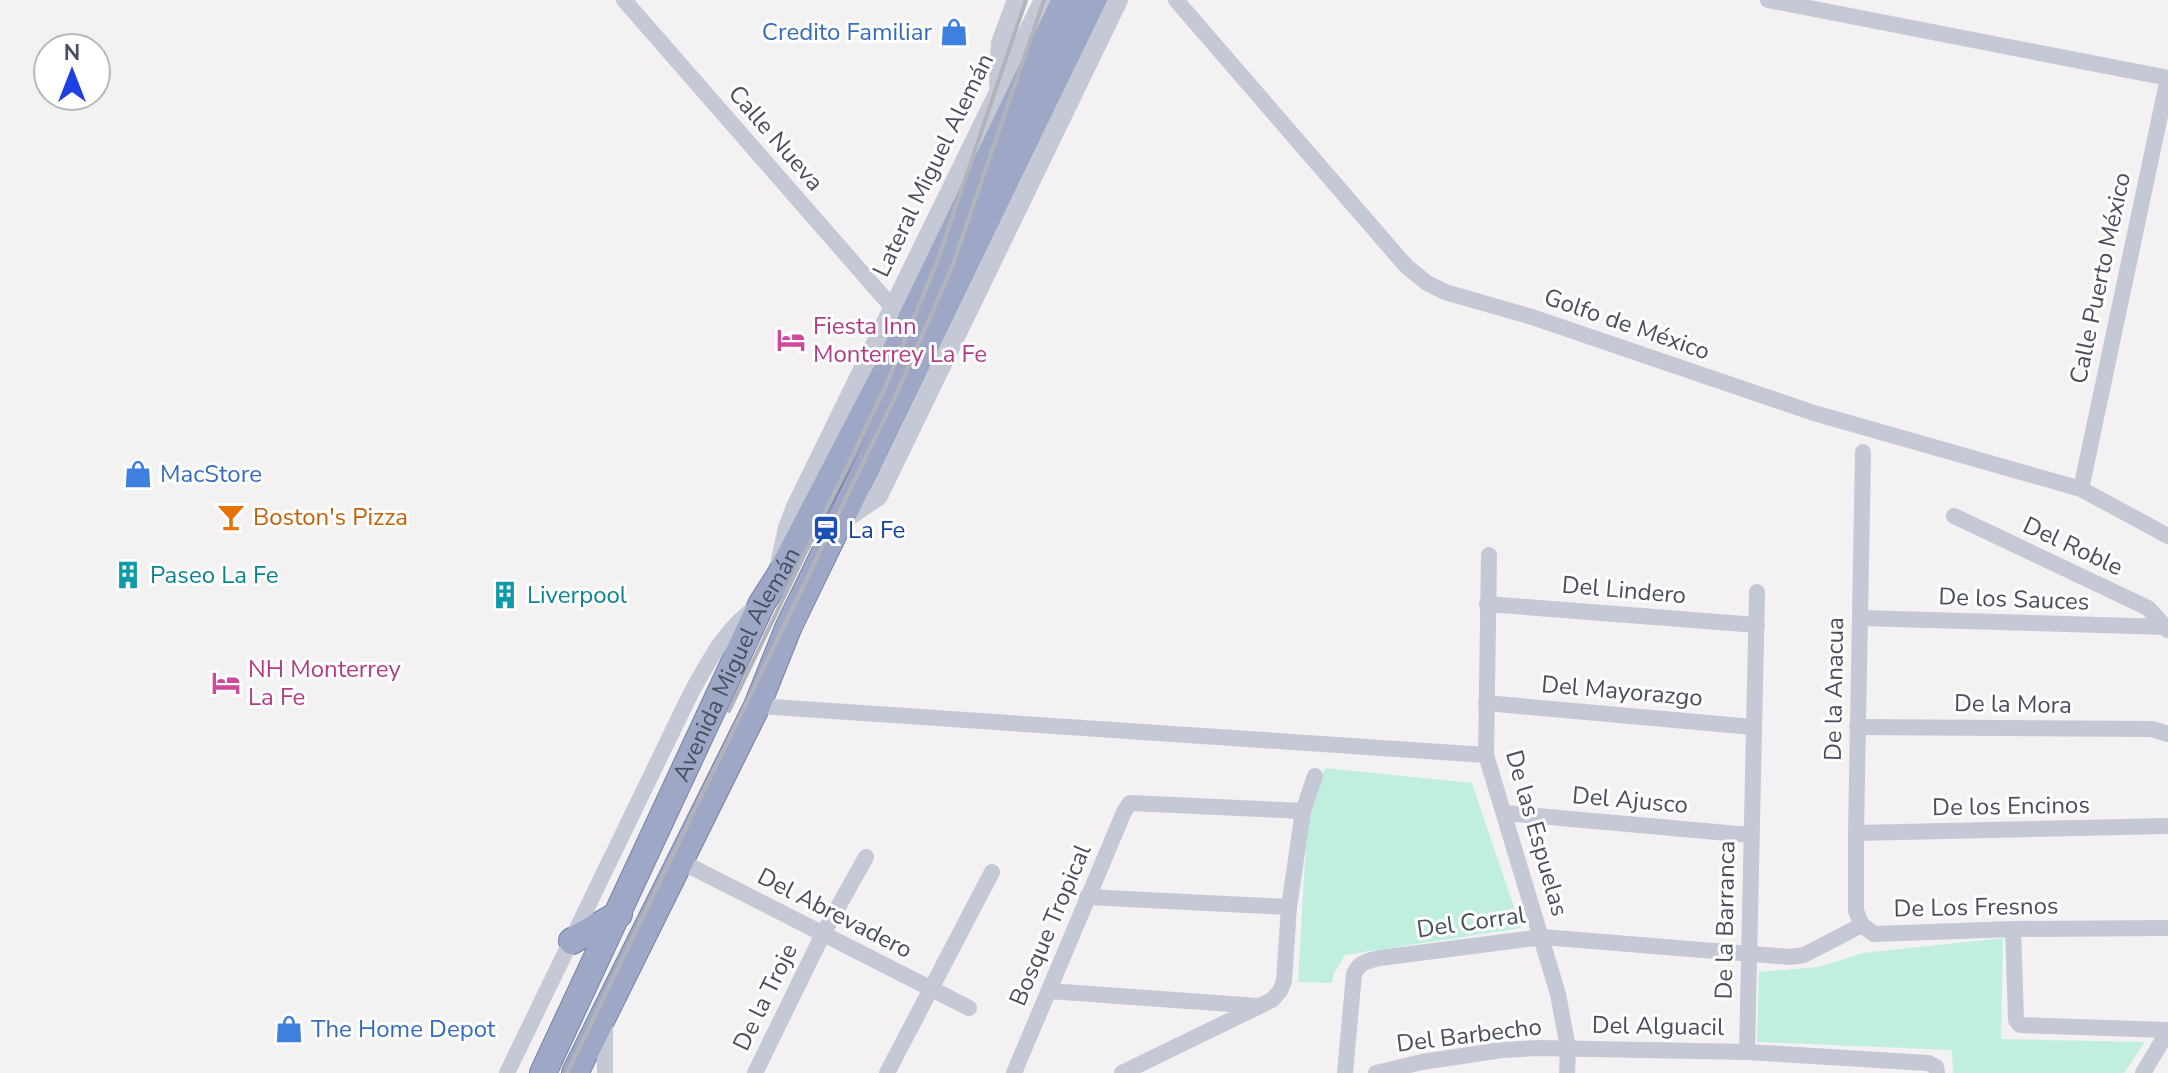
<svg xmlns="http://www.w3.org/2000/svg" width="2168" height="1073" font-family="'Nunito Sans',sans-serif">
  <style>
    .green { fill: #c1efde }
    .lines { fill: none; stroke-linecap: round; stroke-linejoin: round }
    .trunk-casing { stroke: #7581aa; stroke-width: 28 }
    .minor { stroke: #c5c9d5; stroke-width: 16 }
    .tertiary { stroke: #c5c9d5; stroke-width: 20 }
    .trunk { stroke: #9ea8c6; stroke-width: 26 }
    .rail { stroke: #b3b4bb; stroke-width: 4 }
    .labels { text-anchor: middle; stroke-width: 6; stroke-linejoin: round; paint-order: stroke }
    .shop-label { font-size: 24px; fill: #366cbe; stroke: #fff; text-anchor: start }
    .street-label { font-size: 24px; fill: #494f5e; stroke: #fff }
    .hotel-label { font-size: 24px; fill: #b23c85; stroke: #fff; text-anchor: start }
    .food-label { font-size: 24px; fill: #c56008; stroke: #fff; text-anchor: start }
    .transit-label { font-size: 24px; fill: #164399; stroke: #fff; text-anchor: start }
    .culture-label { font-size: 24px; fill: #0d838f; stroke: #fff; text-anchor: start }
  </style>
  <rect width="100%" height="100%" fill="#f3f1f1"/>
  <g class="green">
    <path d="M1325 768 1472 783 1521 928 1345 955 1334 973 1332 983 1298 982 1308 809Z"/>
    <path d="M2003 938 2001 1039 2145 1042 2124 1073H1953L1952 1050 1757 1042 1759 972 1819 967 1863 953Z"/>
  </g>
  <g class="lines">
    <defs>
      <g id="trunk">
        <path d="M572 941 619 914"/>
        <path id="s1" d="M543 1073 762 603 780 575 885 373 1065 0"/>
        <path d="M575 1073 757 706 789 626 1093 0"/>
      </g>
    </defs>
    <use href="#trunk" class="trunk-casing"/>
    <g class="minor">
      <path d="M624 0 892 307"/>
      <path d="M1176 0 1406 266 1427 283 1445 292 1532 317 1814 413 2081 489 2168 536"/>
      <path d="M1768 0 2168 78"/>
      <path d="M2081 489 2168 78"/>
      <path d="M1954 516 2148 608 2168 630"/>
      <path d="M1489 555 1486 755 1558 994 1568 1048 1567 1073"/>
      <path d="M1487 604 1757 625"/>
      <path d="M1860 618 2167 627"/>
      <path d="M1486 703 1753 727"/>
      <path d="M757 706 1486 755"/>
      <path d="M1857 727 2152 729 2168 734"/>
      <path d="M1505 813 1750 835"/>
      <path d="M1856 833 2168 826"/>
      <path d="M678 860 969 1008"/>
      <path d="M1087 897 1289 907"/>
      <path d="M1862 925 1856 911V833L1863 452"/>
      <path d="M2013 929 2016 1020 2020 1025 2168 1030"/>
      <path d="M1049 991 1258 1006"/>
      <path d="M1747 1052 1757 592"/>
      <path d="M507 1073 691 693C710 659 725 628 758 606"/>
      <path d="M605 1073V1023"/>
      <path d="M755 1073 823 934 866 857"/>
      <path d="M887 1073 992 872"/>
      <path d="M1014 1073 1124 812 1130 803 1303 811"/>
      <path d="M1122 1073 1272 1000 1280 991 1284 981 1289 907 1303 811 1315 776"/>
      <path d="M1345 1073 1354 974C1359 962 1368 961 1380 958L1542 937 1790 957 1804 955 1862 925 1874 934 2013 929 2168 928"/>
      <path d="M1376 1073 1422 1062 1502 1050 1538 1048 1747 1052 1928 1063 1936 1067 1937 1073"/>
      <path d="M2143 1073 2168 1031"/>
    </g>
    <g class="tertiary">
      <path d="M999 85 1001 43 1017 0"/>
      <path d="M841 521 878 496 1118 0"/>
      <path d="M781 560 788 528 796 507 1044 0"/>
    </g>
    <use href="#trunk" class="trunk"/>
    <g class="rail">
      <path d="M729 711 884 390 937 262 1026 0"/>
      <path d="M567 1073 896 395 952 267 1044 0"/>
    </g>
  </g>
  <defs>
    <symbol id="shop-bare" viewBox="-9 -9 18 18"><path d="M-5-2.5h2.3a2.7 3.5 0 0 1 5.4 0H5L5.5 6h-11ZM-1.5-2.5h3a1.5 2.3 0 0 0-3 0Z" fill="#3f7fe0" stroke="#fff" stroke-width="2.5" paint-order="stroke"/></symbol>
    <symbol id="hotel-bare" viewBox="-9 -9 18 18"><path d="M-6-4.5h1.5V1H6V5H4.5V3h-9V5H-6ZM-4 0a1.8 1.8 0 1 1 3.6 0ZM.5 0V-2.5h3Q6-2.5 6 0Z" fill="#d1479c" stroke="#fff" stroke-width="2.5" paint-order="stroke"/></symbol>
    <symbol id="bar-bare" viewBox="-9 -9 18 18"><path d="M-6-5H6L.8 .8V4.5H3.5V6h-7V4.5H-.8V.8Z" fill="#e8710a" stroke="#fff" stroke-width="2.5" paint-order="stroke"/></symbol>
    <symbol id="station-bare" viewBox="-9 -9 18 18"><path d="M-3-6H3Q5-6 5-4V2Q5 4 3 4L4.5 6H3L1.5 4h-3L-3 6H-4.5L-3 4Q-5 4-5 2V-4Q-5-6-3-6ZM-3.5-4v3h7v-3ZM-3.5 1v1.5H-2V1ZM2 1v1.5H3.5V1Z" fill="#1a4fb4" stroke="#fff" stroke-width="2.5" paint-order="stroke"/></symbol>
    <symbol id="building-bare" viewBox="-9 -9 18 18"><path d="M-4-6H4V6H1V3H-1V6H-4ZM-2.5-4.3h1.7v1.8h-1.7ZM.8-4.3h1.7v1.8H.8ZM-2.5-1h1.7V.8h-1.7ZM.8-1h1.7V.8H.8Z" fill="#0f9aa8" stroke="#fff" stroke-width="2.5" paint-order="stroke"/></symbol>
  </defs>
  <g fill-rule="evenodd">
    <use href="#shop-bare" x="934" y="12" width="40" height="40"/>
    <use href="#hotel-bare" x="771" y="320" width="40" height="40"/>
    <use href="#shop-bare" x="118" y="454" width="40" height="40"/>
    <use href="#bar-bare" x="211" y="497" width="40" height="40"/>
    <use href="#station-bare" x="806" y="510" width="40" height="40"/>
    <use href="#building-bare" x="108" y="555" width="40" height="40"/>
    <use href="#building-bare" x="485" y="575" width="40" height="40"/>
    <use href="#hotel-bare" x="206" y="663" width="40" height="40"/>
    <use href="#shop-bare" x="269" y="1009" width="40" height="40"/>
  </g>
  <g class="labels">
    <g class="shop-label">
      <text x="932" y="40" text-anchor="end">Credito Familiar</text>
      <text x="160" y="482">MacStore</text>
      <text x="311" y="1037">The Home Depot</text>
    </g>
    <g class="street-label">
      <text transform="translate(776 138) rotate(49)" y="8">Calle Nueva</text>
      <text transform="translate(933 165) rotate(-64)" y="8">Lateral Miguel Alemán</text>
      <text transform="translate(2100 278) rotate(-78)" y="8">Calle Puerto México</text>
      <text transform="translate(1627 324) rotate(19)" y="8">Golfo de México</text>
      <text transform="translate(2073 546) rotate(25)" y="8">Del Roble</text>
      <text transform="translate(1624 590) rotate(5)" y="8">Del Lindero</text>
      <text transform="translate(2014 599) rotate(2)" y="8">De los Sauces</text>
      <text dy="8" stroke="none"><textPath href="#s1" startOffset="452">Avenida Miguel Alemán</textPath></text>
      <text transform="translate(1834 689) rotate(-89)" y="8">De la Anacua</text>
      <text transform="translate(1622 691) rotate(5)" y="8">Del Mayorazgo</text>
      <text transform="translate(2013 704) rotate(1)" y="8">De la Mora</text>
      <text transform="translate(1630 800) rotate(5)" y="8">Del Ajusco</text>
      <text transform="translate(2011 806) rotate(-1)" y="8">De los Encinos</text>
      <text transform="translate(1537 833) rotate(74)" y="8">De las Espuelas</text>
      <text transform="translate(1976 907) rotate(-1)" y="8">De Los Fresnos</text>
      <text transform="translate(835 913) rotate(27)" y="8">Del Abrevadero</text>
      <text transform="translate(1725 920) rotate(-89)" y="8">De la Barranca</text>
      <text transform="translate(1471 922) rotate(-8)" y="8">Del Corral</text>
      <text transform="translate(1050 925) rotate(-67)" y="8">Bosque Tropical</text>
      <text transform="translate(765 997) rotate(-64)" y="8">De la Troje</text>
      <text transform="translate(1658 1026) rotate(1)" y="8">Del Alguacil</text>
      <text transform="translate(1469 1035) rotate(-7)" y="8">Del Barbecho</text>
    </g>
    <g class="hotel-label">
      <text x="813" y="334">Fiesta Inn<tspan x="813" dy="28">Monterrey La Fe</tspan></text>
      <text x="248" y="677">NH Monterrey<tspan x="248" dy="28">La Fe</tspan></text>
    </g>
    <g class="food-label">
      <text x="253" y="525">Boston's Pizza</text>
    </g>
    <g class="transit-label">
      <text x="848" y="538">La Fe</text>
    </g>
    <g class="culture-label">
      <text x="150" y="583">Paseo La Fe</text>
      <text x="527" y="603">Liverpool</text>
    </g>
  </g>
  <g transform="translate(72 72)"><circle r="38" fill="#ffffff" stroke="#b6b9bf" stroke-width="2"/>
  <path d="M0-6L14 30L0 20L-14 30Z" fill="#1c40e1"/>
  <text y="-12" font-size="22" font-weight="bold" text-anchor="middle" fill="#494f5e">N</text>
  </g>
</svg>
